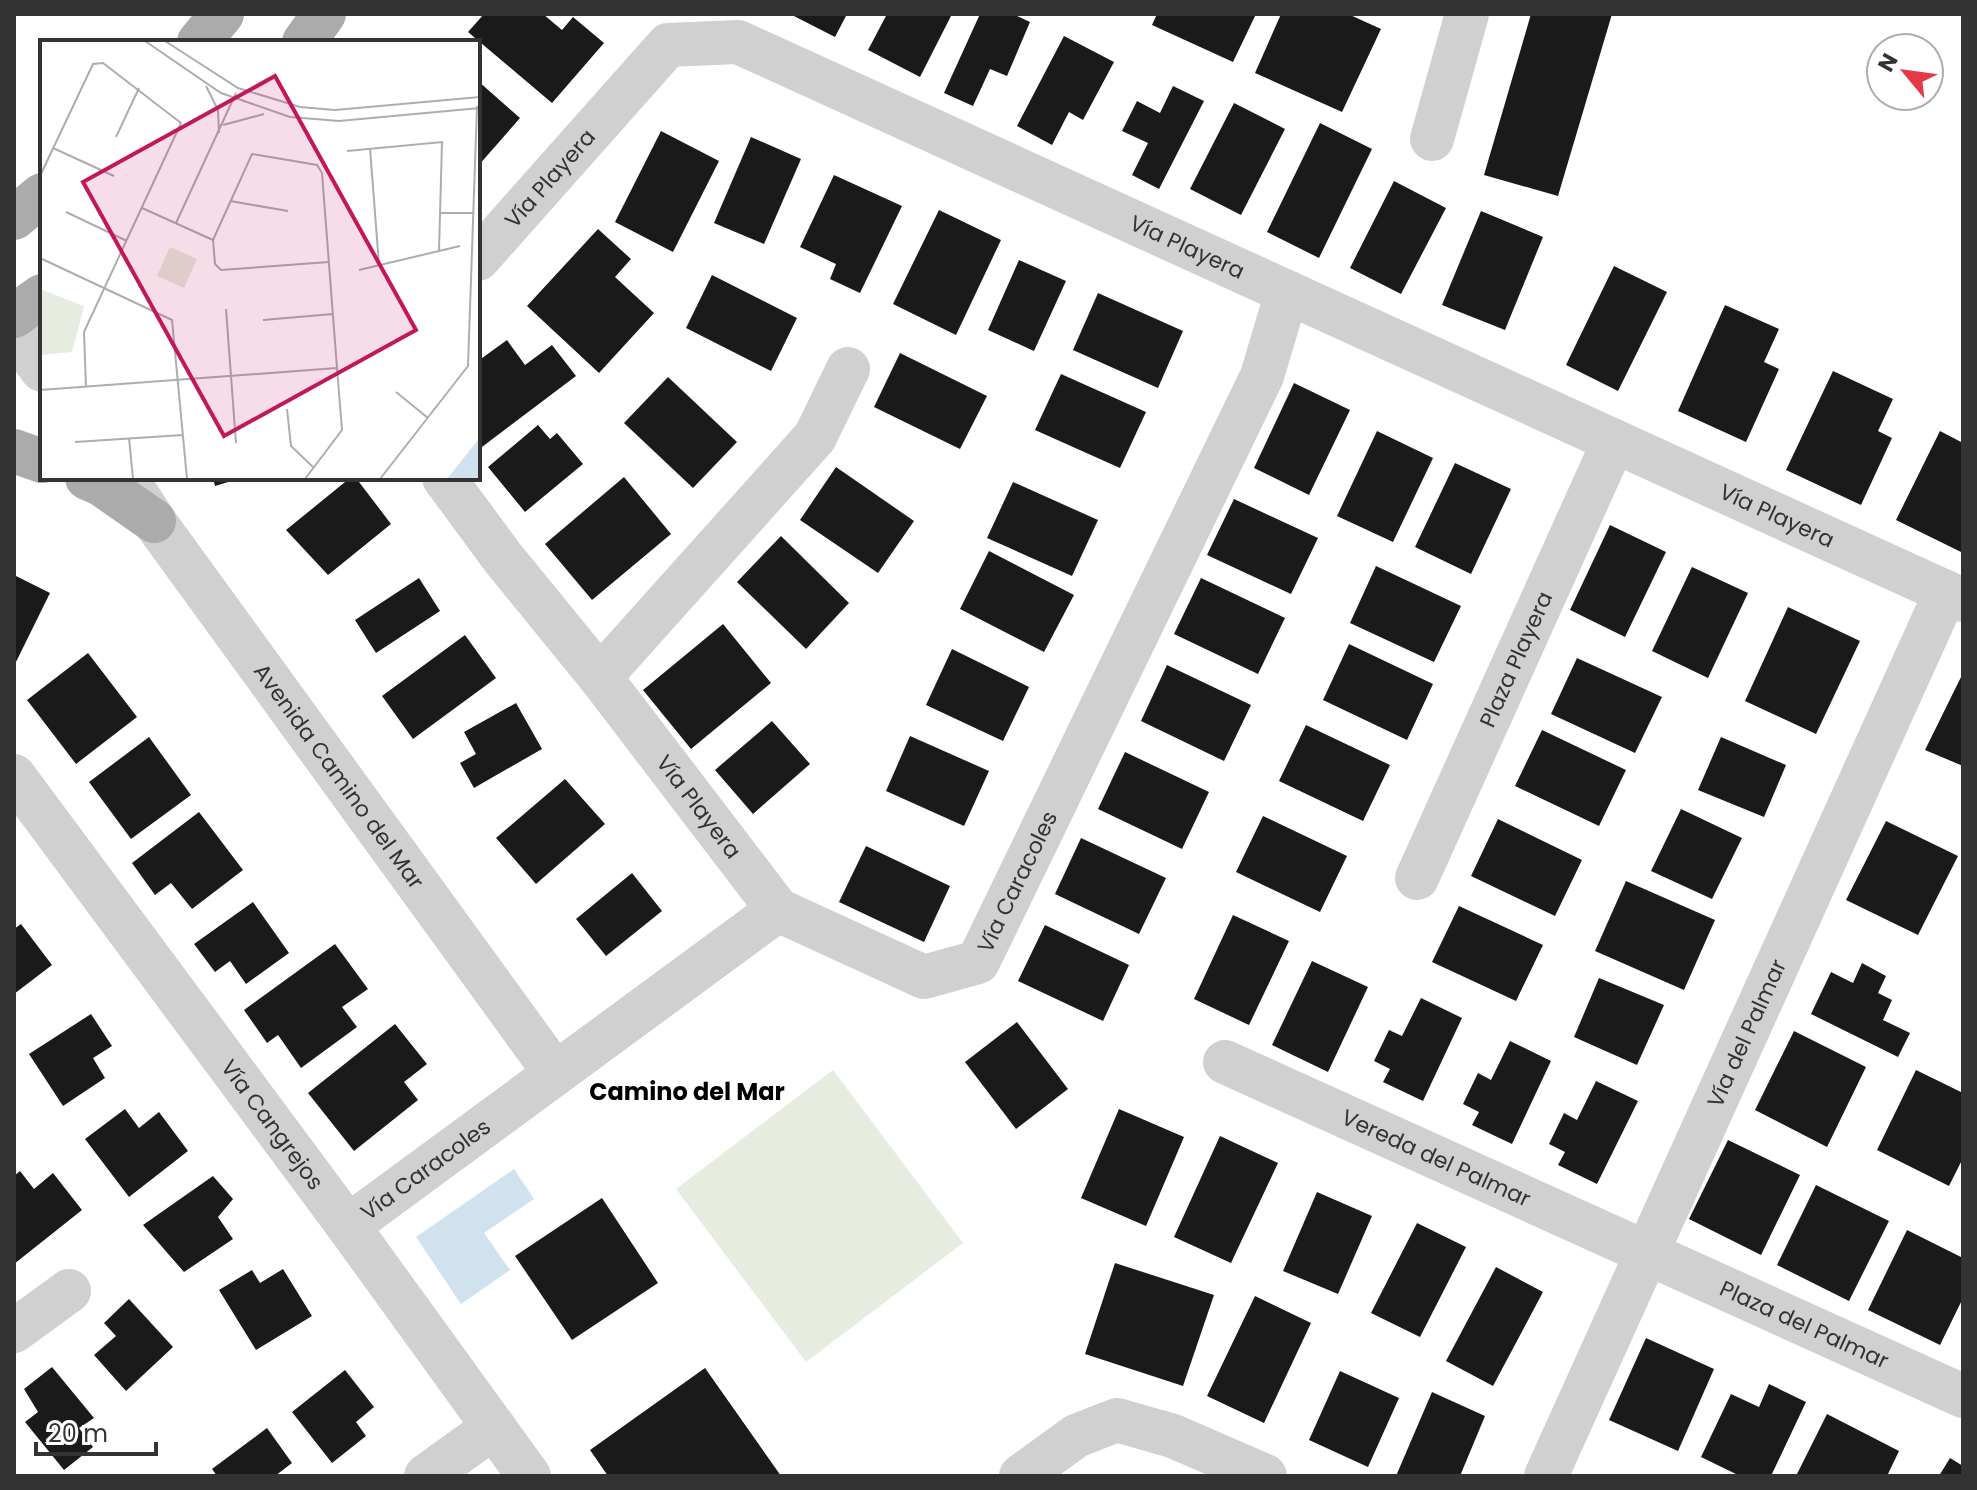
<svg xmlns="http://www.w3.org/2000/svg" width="1977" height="1490" font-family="Poppins,sans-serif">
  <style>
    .green { fill: #e6ecdf }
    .water { fill: #cfe2ee }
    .building { fill: #1a1a1a }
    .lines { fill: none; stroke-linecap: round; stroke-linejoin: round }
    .minor { stroke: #d0d0d0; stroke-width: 44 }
    .major { stroke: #ababab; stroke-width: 44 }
    .labels { text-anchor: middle; stroke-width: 8; stroke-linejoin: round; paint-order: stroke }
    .street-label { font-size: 22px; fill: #333; stroke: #fff }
    .neighbourhood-label { font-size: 24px; font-weight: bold; fill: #000; stroke: #fff }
    .inset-road { fill: none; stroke: #adadad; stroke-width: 2 }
    .view { fill: #c2185b; fill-opacity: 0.15; stroke: #c2185b; stroke-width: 4 }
    .inset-edge { fill: none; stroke: #333; stroke-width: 4 }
  </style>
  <rect width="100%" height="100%" fill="#fff"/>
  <path class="green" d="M833 1070 963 1243 806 1362 676 1189Z"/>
  <path class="water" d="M514 1169 534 1199 484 1233 510 1270 461 1304 416 1237Z"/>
  <g class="building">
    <path d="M484 14H543L562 30 573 17 604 43 552 103 468 32Z"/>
    <path d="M790 14H847L835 37Z"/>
    <path d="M887 14H952L920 77 868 50Z"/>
    <path d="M980 14H1013L1030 22 1007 76 990 69 973 106 944 93Z"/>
    <path d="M1157 14H1256L1233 62 1152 25Z"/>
    <path d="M1281 14H1348L1381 29 1342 112 1255 73Z"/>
    <path d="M1531 14H1612L1558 196 1484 175Z"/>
    <path d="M1064 36 1114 62 1083 120 1069 112 1052 145 1017 126Z"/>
    <path d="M478 81 520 118 478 166Z"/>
    <path d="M1173 86 1204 101 1159 189 1132 175 1148 143 1122 131 1137 101 1160 113Z"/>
    <path d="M1234 103 1285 129 1241 215 1190 189Z"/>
    <path d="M1320 123 1372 149 1319 258 1267 232Z"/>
    <path d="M661 131 719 161 673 252 615 222Z"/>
    <path d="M751 137 801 159 764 244 714 223Z"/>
    <path d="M834 175 902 206 860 293 830 279 836 264 800 247Z"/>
    <path d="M1394 181 1446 208 1401 294 1350 268Z"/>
    <path d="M939 210 1001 240 956 335 893 304Z"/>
    <path d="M1481 211 1543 237 1505 330 1442 305Z"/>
    <path d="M598 229 631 259 615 277 654 313 599 373 527 306Z"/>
    <path d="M1019 260 1066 281 1034 351 988 330Z"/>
    <path d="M1614 266 1667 292 1618 391 1566 365Z"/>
    <path d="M712 275 797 318 771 371 686 328Z"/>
    <path d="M1098 293 1183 331 1158 388 1073 350Z"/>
    <path d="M1725 305 1779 329 1764 362 1779 369 1746 442 1678 411Z"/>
    <path d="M507 340 525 365 552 345 576 376 478 450V361Z"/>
    <path d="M900 353 987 396 960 449 874 407Z"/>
    <path d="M1833 371 1893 399 1878 431 1892 438 1861 505 1786 470Z"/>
    <path d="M1061 374 1146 412 1120 468 1035 430Z"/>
    <path d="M668 377 737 442 693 488 624 423Z"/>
    <path d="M1294 383 1350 410 1309 495 1254 468Z"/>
    <path d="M538 425 550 439 557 433 583 464 525 512 488 467Z"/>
    <path d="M1377 431 1433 458 1393 542 1337 516Z"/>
    <path d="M1940 431 1963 443V553L1896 520Z"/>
    <path d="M1455 463 1511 489 1471 574 1415 547Z"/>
    <path d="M836 467 914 521 878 573 800 520Z"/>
    <path d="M624 477 671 534 592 600 545 544Z"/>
    <path d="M213 478H238V479L215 486Z"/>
    <path d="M350 478H356L391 524 328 575 286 530Z"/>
    <path d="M1013 482 1098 520 1072 576 987 538Z"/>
    <path d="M1234 499 1318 538 1291 594 1207 555Z"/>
    <path d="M1610 525 1666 552 1625 637 1570 610Z"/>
    <path d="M781 536 849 603 806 649 737 582Z"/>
    <path d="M989 551 1074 595 1044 652 960 609Z"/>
    <path d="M1376 566 1461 606 1434 662 1350 623Z"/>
    <path d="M1692 567 1748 593 1708 678 1652 651Z"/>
    <path d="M14 575 50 593 14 666Z"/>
    <path d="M419 578 440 611 376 653 355 620Z"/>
    <path d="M1201 578 1285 618 1258 674 1174 634Z"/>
    <path d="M1788 607 1860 641 1816 734 1745 701Z"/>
    <path d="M723 624 771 683 691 749 643 690Z"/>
    <path d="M465 635 496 678 413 739 382 696Z"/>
    <path d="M1349 644 1433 684 1407 740 1323 700Z"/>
    <path d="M952 649 1029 687 1003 741 926 705Z"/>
    <path d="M88 653 137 717 76 764 27 700Z"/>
    <path d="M1577 658 1662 697 1635 753 1551 714Z"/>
    <path d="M1167 665 1251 705 1224 761 1141 721Z"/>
    <path d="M1963 673V766L1925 750Z"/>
    <path d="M516 703 542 749 474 788 460 763 476 754 464 732Z"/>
    <path d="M772 721 810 764 753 814 715 770Z"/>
    <path d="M1306 725 1390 765 1363 821 1279 781Z"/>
    <path d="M1542 730 1626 770 1599 826 1515 786Z"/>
    <path d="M910 736 989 771 964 826 886 791Z"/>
    <path d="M149 737 191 795 131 839 89 782Z"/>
    <path d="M1721 737 1786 765 1764 817 1698 790Z"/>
    <path d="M1125 752 1209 792 1182 849 1098 809Z"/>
    <path d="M565 779 605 824 536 884 496 838Z"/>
    <path d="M1681 809 1742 838 1712 899 1651 871Z"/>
    <path d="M199 812 243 870 192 909 171 883 155 895 132 863Z"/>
    <path d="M1263 816 1347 856 1320 912 1236 872Z"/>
    <path d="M1498 819 1582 860 1555 916 1471 876Z"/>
    <path d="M1886 821 1958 856 1918 935 1846 900Z"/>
    <path d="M1081 838 1166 878 1139 934 1055 894Z"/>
    <path d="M866 846 950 886 924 942 839 902Z"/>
    <path d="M632 873 662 911 606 956 576 919Z"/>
    <path d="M1626 881 1715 920 1684 990 1595 951Z"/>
    <path d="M253 902 289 953 246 984 230 961 215 972 194 944Z"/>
    <path d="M1459 906 1543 945 1516 1001 1432 962Z"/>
    <path d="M1233 915 1289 941 1249 1025 1194 999Z"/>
    <path d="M21 924 52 965 14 994V929Z"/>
    <path d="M1045 925 1129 965 1103 1021 1018 981Z"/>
    <path d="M335 944 368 989 342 1007 357 1027 301 1068 278 1035 267 1043 244 1010Z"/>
    <path d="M1312 961 1368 987 1328 1072 1272 1045Z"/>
    <path d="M1862 963 1886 976 1878 993 1892 1000 1883 1020 1910 1033 1898 1057 1811 1014 1831 972 1853 983Z"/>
    <path d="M1599 978 1664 1005 1637 1065 1574 1037Z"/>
    <path d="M1421 998 1462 1018 1423 1101 1383 1082 1390 1069 1374 1061 1389 1030 1402 1036Z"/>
    <path d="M91 1014 112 1046 93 1058 105 1078 63 1106 29 1054Z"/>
    <path d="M1017 1022 1068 1089 1016 1129 965 1062Z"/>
    <path d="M395 1024 427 1064 404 1082 418 1100 354 1151 308 1093Z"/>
    <path d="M1794 1031 1866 1067 1827 1147 1755 1110Z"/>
    <path d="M1510 1041 1551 1061 1512 1144 1472 1125 1479 1112 1463 1104 1478 1073 1491 1080Z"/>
    <path d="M1916 1070 1963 1093V1158L1949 1186 1877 1150Z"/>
    <path d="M1596 1081 1638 1101 1597 1184 1558 1165 1565 1152 1549 1144 1564 1113 1577 1120Z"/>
    <path d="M125 1109 139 1128 159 1112 188 1151 129 1197 85 1139Z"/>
    <path d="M1119 1109 1184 1137 1146 1226 1081 1198Z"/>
    <path d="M1220 1136 1278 1163 1231 1263 1174 1237Z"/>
    <path d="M1728 1140 1800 1175 1761 1255 1689 1219Z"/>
    <path d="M20 1171 34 1189 53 1173 82 1210 14 1264V1176Z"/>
    <path d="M213 1176 233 1199 218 1217 233 1239 184 1272 143 1225Z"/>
    <path d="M1816 1185 1889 1221 1849 1301 1777 1265Z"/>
    <path d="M1317 1192 1372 1216 1338 1294 1283 1271Z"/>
    <path d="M602 1198 658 1283 572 1340 515 1256Z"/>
    <path d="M1417 1223 1466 1247 1420 1337 1371 1313Z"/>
    <path d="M1907 1230 1963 1258V1298L1940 1345 1868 1310Z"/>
    <path d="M1115 1263 1214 1295 1183 1386 1085 1354Z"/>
    <path d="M1496 1267 1543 1292 1493 1386 1446 1361Z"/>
    <path d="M283 1269 312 1316 256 1350 219 1290 252 1270 260 1283Z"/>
    <path d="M1255 1296 1311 1323 1264 1423 1207 1396Z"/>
    <path d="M129 1299 173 1347 126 1391 94 1355 116 1336 104 1323Z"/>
    <path d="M1646 1338 1714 1369 1678 1451 1609 1420Z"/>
    <path d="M52 1367 94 1418 79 1428 93 1447 64 1470 25 1422 38 1412 24 1389Z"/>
    <path d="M705 1368 781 1476H608L590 1450Z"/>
    <path d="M345 1370 374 1407 356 1422 366 1436 332 1463 292 1412Z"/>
    <path d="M1340 1371 1399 1398 1368 1467 1309 1440Z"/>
    <path d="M1769 1384 1806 1402 1771 1476H1740L1701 1457 1731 1394 1759 1407Z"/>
    <path d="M1432 1392 1485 1416 1460 1476H1396Z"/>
    <path d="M1827 1414 1899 1451 1887 1476H1796Z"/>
    <path d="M267 1428 292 1463 275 1476H217L212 1469Z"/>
    <path d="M1950 1458 1963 1466V1476H1939Z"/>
  </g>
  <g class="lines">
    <g class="minor">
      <path d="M1432 139 1467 14"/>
      <path id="s1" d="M478 259 668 45 738 42 1963 600"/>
      <path d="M14 332 42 370"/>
      <path id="s2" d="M444 478 503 558 600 677 778 910 924 977 978 962 1262 376 1287 292"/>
      <path id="s3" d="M134 490 154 521 555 1073"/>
      <path d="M600 677 815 437 848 369"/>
      <path id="s4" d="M14 776 348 1226 529 1476"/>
      <path id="s5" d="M1417 878 1614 441"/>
      <path id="s6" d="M1225 1062 1963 1396"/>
      <path id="s7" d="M348 1226 778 910"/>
      <path d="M14 1331 69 1291"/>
      <path d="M426 1476 494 1427"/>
      <path d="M1021 1476 1076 1436 1117 1420 1173 1436 1265 1476"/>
      <path id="s8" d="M1546 1476 1946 592"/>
    </g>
    <g class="major">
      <path d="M199 42 222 14"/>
      <path d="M304 42 324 14"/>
      <path d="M14 218 42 195"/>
      <path d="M14 316 42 296"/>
      <path d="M14 451 42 461"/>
      <path d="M87 478 101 484 154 521"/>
    </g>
  </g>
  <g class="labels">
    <g class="street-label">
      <text dy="8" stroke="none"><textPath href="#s1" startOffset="108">Vía Playera</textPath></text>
      <text dy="8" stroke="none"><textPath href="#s1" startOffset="850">Vía Playera</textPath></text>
      <text dy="8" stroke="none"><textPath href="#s1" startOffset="1498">Vía Playera</textPath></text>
      <text dy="8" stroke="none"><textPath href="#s5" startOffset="240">Plaza Playera</textPath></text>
      <text dy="8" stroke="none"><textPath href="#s3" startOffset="352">Avenida Camino del Mar</textPath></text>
      <text dy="8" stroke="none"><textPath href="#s2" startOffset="416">Vía Playera</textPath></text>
      <text dy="8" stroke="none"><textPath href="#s2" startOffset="852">Vía Caracoles</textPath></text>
      <text dy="8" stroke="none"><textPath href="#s8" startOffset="486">Vía del Palmar</textPath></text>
      <text dy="8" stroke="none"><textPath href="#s4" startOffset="434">Vía Cangrejos</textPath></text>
      <text dy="8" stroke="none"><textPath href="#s6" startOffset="232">Vereda del Palmar</textPath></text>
      <text dy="8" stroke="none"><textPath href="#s7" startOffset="96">Vía Caracoles</textPath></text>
      <text dy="8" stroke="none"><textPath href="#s6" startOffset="636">Plaza del Palmar</textPath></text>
    </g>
    <g class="neighbourhood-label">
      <text x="687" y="1100">Camino del Mar</text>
    </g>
  </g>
  <g transform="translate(40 40)">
    <rect width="440" height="440" fill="#fff"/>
    <path d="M130 207 157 219 144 248 117 236ZM0 249 44 266 32 312 0 315Z" fill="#e6ecdf"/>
    <path d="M438 400 440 439H407Z" fill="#cfe2ee"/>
    <path class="inset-road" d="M105 1 181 53 250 77 299 81 440 68M125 1 198 48 260 67 295 70 440 57M166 46 178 70 179 93M183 85 224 74M76 97 99 48M13 108 74 136M330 108 339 225M307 111 402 102 399 211M0 136 53 24 63 23 141 83 44 292 46 347M190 161 248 171M102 168 173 200M26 172 87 201M401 173H434M136 183 196 53M0 218 132 280 147 439M319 230 420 206M186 269 196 403M223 280 293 274M0 350 297 328M356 352 388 378M247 369 251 406 274 428M89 398 93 439M35 402 143 395M265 439 302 390 297 328 282 133 277 125 212 114 173 200 175 224 181 230 289 222M340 439 428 326 437 66"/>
    <path class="view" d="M235 36 376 290 184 396 43 142Z"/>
    <rect width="440" height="440" class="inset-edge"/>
  </g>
  <rect width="1977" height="1490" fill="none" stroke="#333333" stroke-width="32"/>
  <g transform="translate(1905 72) rotate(299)"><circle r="38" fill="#ffffff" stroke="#adadad" stroke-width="2"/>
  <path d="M0-6L14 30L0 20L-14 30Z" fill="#e63946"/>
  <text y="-12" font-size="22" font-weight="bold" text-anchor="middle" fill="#333333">N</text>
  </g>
  <path d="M36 1442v12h120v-12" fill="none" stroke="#333333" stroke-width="4"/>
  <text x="48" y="1442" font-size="24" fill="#333333" stroke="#ffffff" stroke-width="6" paint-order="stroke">20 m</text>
</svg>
